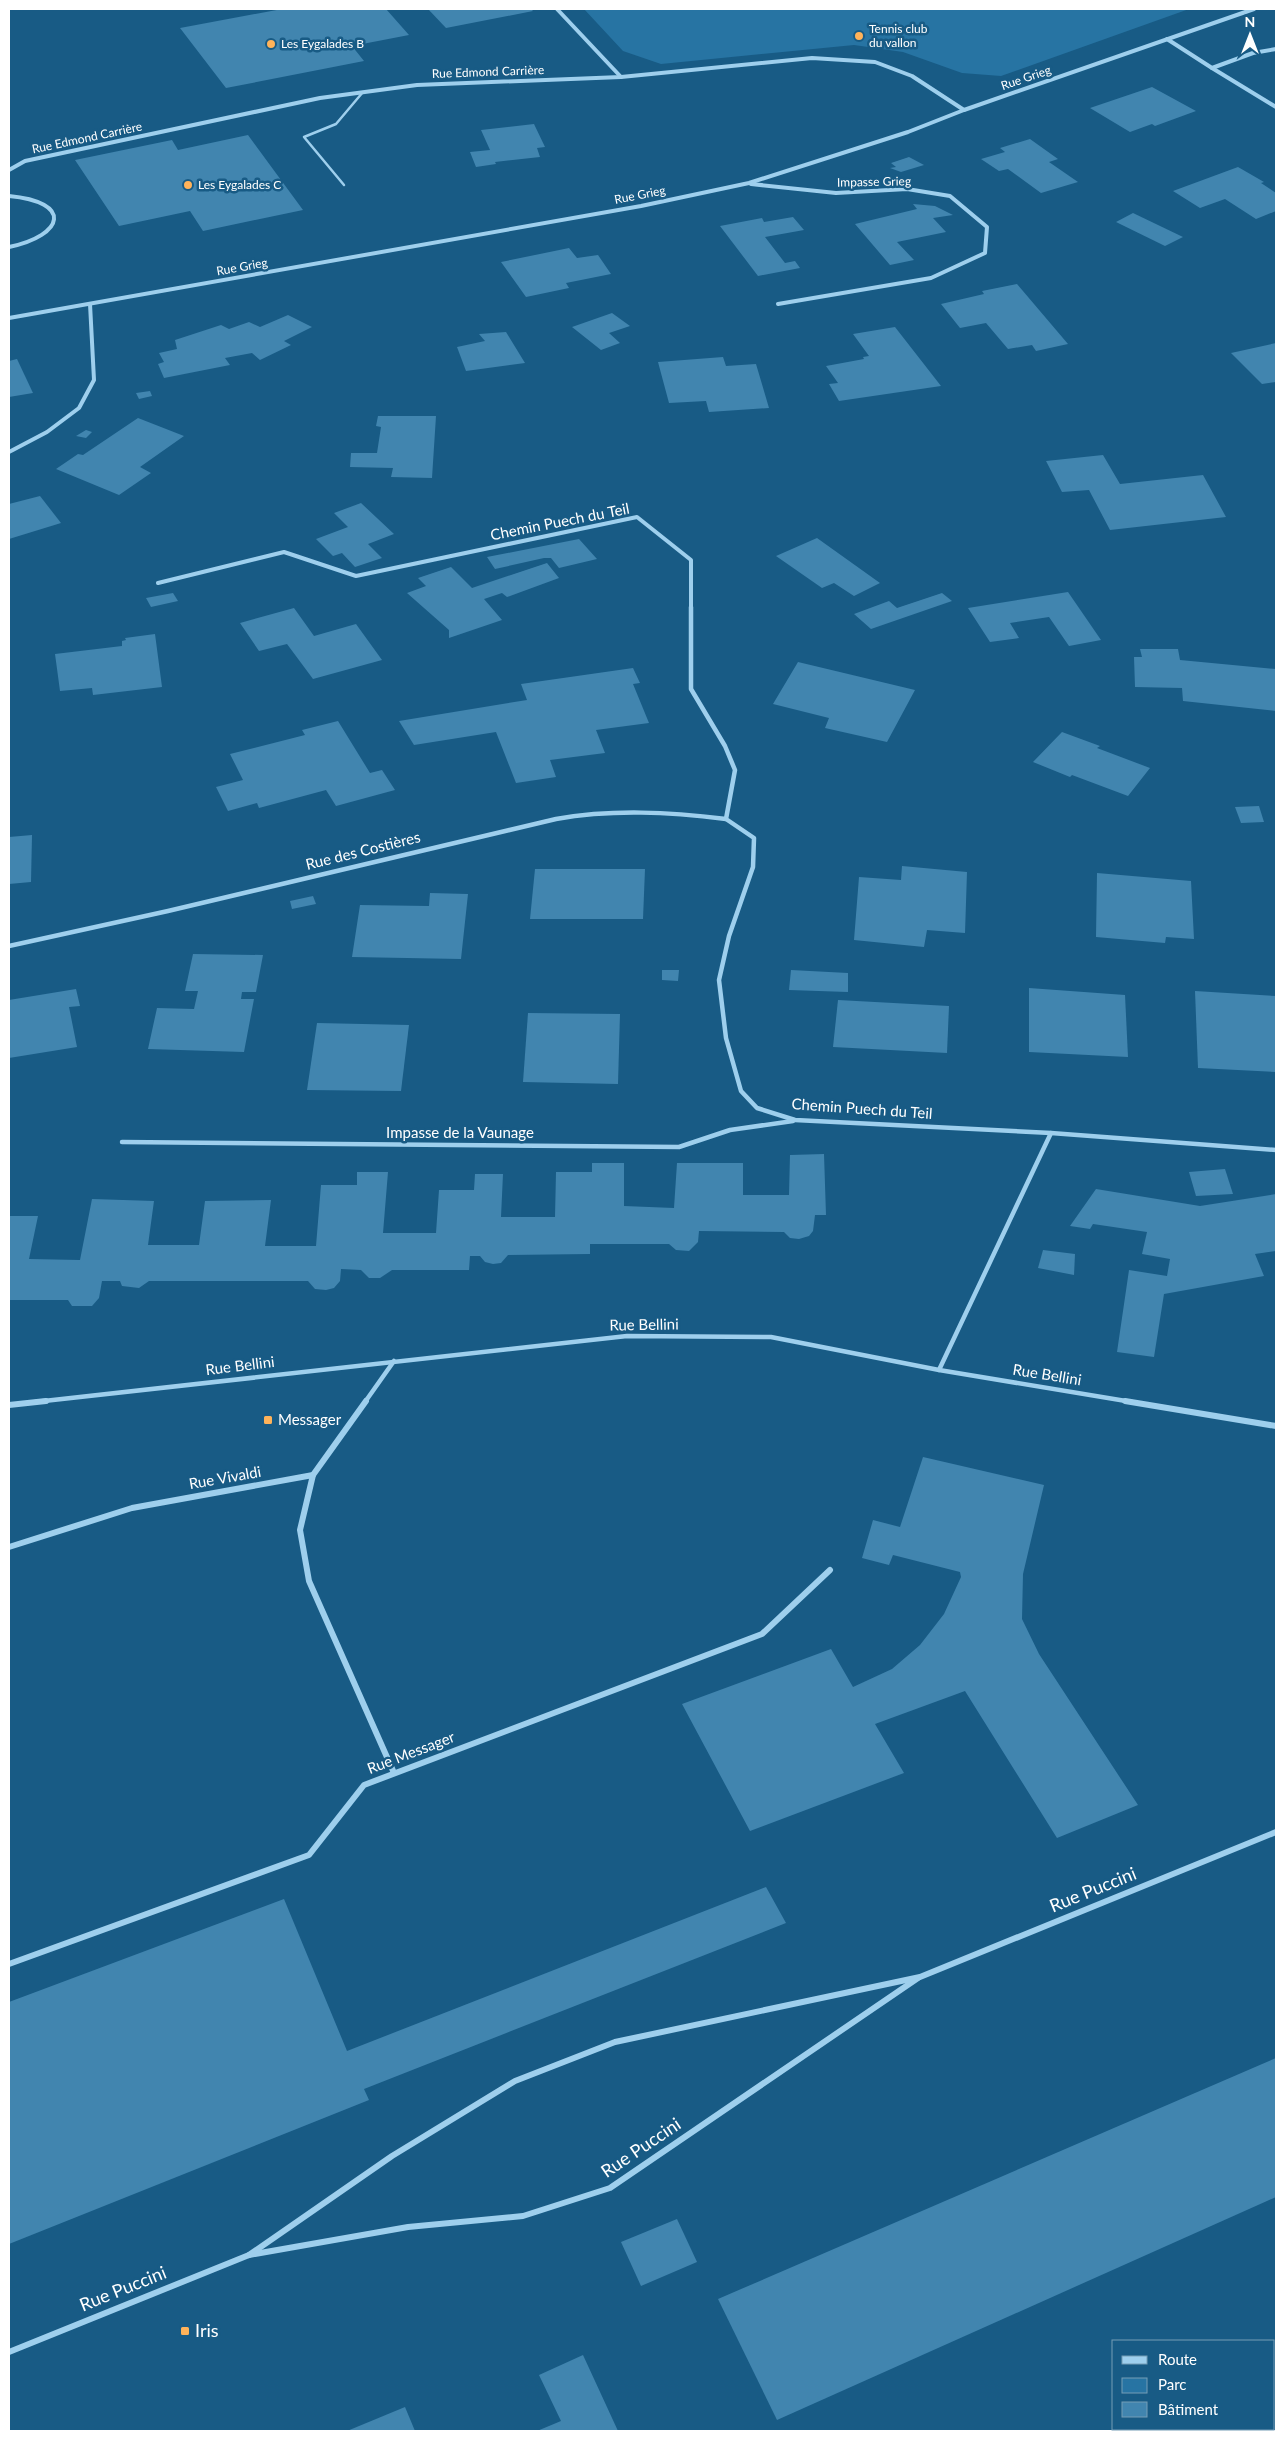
<svg xmlns="http://www.w3.org/2000/svg" width="1285" height="2440" font-family="Lato,sans-serif">
  <style>
    .green { fill: #2774a3 }
    .building { fill: #4185af }
    .lines { fill: none; stroke-linecap: round; stroke-linejoin: round }
    .lane { stroke: #9ecfed; stroke-width: 2.5 }
    .street-far2 { stroke: #9ecfed; stroke-width: 4 }
    .street-far1 { stroke: #9ecfed; stroke-width: 4.5 }
    .street { stroke: #9ecfed; stroke-width: 6 }
    .poi-dot { fill: #ffb35a; stroke: #185b85; stroke-width: 2 }
    .labels { text-anchor: middle; stroke-width: 5; stroke-linejoin: round; paint-order: stroke }
    .far-poi-label { font-size: 12px; fill: #fff; stroke: #185b85; text-anchor: start }
    .far-street-label { font-size: 12px; fill: #fff; stroke: #185b85 }
    .street-label { font-size: 15px; fill: #fff; stroke: #185b85 }
    .poi-label { font-size: 15px; fill: #fff; stroke: #185b85; text-anchor: start }
    .near-street-label { font-size: 18px; fill: #fff; stroke: #185b85 }
    .near-poi-label { font-size: 18px; fill: #fff; stroke: #185b85; text-anchor: start }
  </style>
  <rect width="100%" height="100%" fill="#185b85"/>
  <path class="green" d="M584 9H1189L1001 76 962 73 903 52 854 45 661 64 623 51Z"/>
  <g class="building">
    <path d="M282 9H386L409 35 352 46 364 61 226 88 180 28Z"/>
    <path d="M428 9H531L533 11 446 28Z"/>
    <path d="M1152 87 1196 111 1155 126 1152 124 1130 132 1090 108Z"/>
    <path d="M534 124 545 147 537 148 540 157 495 162 496 164 476 167 470 152 490 150 481 130Z"/>
    <path d="M248 135 303 210 203 231 190 211 119 226 75 160 172 140 178 150Z"/>
    <path d="M1030 139 1058 159 1049 162 1078 182 1041 193 1008 169 999 171 981 159 1005 152 1000 148Z"/>
    <path d="M909 157 924 165 901 172 890 168 896 167 891 163Z"/>
    <path d="M1238 167 1264 182 1261 183 1276 193V211L1256 219 1225 199 1200 208 1173 191Z"/>
    <path d="M913 204 935 206 953 215 933 218 946 232 897 242 914 260 890 265 855 224 917 209Z"/>
    <path d="M1133 213 1183 237 1165 246 1116 222Z"/>
    <path d="M793 217 804 230 765 237 785 263 795 261 800 268 758 276 720 226 762 218 764 222Z"/>
    <path d="M569 248 577 258 598 255 611 274 566 283 569 288 526 297 501 262Z"/>
    <path d="M1017 284 1068 344 1036 351 1032 345 1008 349 986 323 960 328 941 304 984 294 982 291Z"/>
    <path d="M612 313 630 326 609 333 620 343 601 350 572 327Z"/>
    <path d="M288 315 312 327 284 341 291 345 260 360 252 353 225 358 230 365 164 378 158 364 164 362 159 353 177 349 175 340 221 325 229 329 249 322 260 327Z"/>
    <path d="M895 327 941 386 839 401 829 384 838 383 826 366 864 359 863 357 869 356 853 334Z"/>
    <path d="M506 332 525 363 466 371 457 347 485 341 479 334Z"/>
    <path d="M1276 343V382L1262 384 1231 353Z"/>
    <path d="M723 357 726 366 756 364 769 408 709 412 706 401 669 403 658 362Z"/>
    <path d="M17 359 33 393 9 397V361Z"/>
    <path d="M150 391 152 396 139 399 136 393Z"/>
    <path d="M378 416H436L432 478 391 477 393 468 350 467 351 453H377L381 427 376 426Z"/>
    <path d="M138 418 184 436 140 467 151 473 119 495 56 469 78 454 83 455Z"/>
    <path d="M86 430 92 432 86 438 76 436Z"/>
    <path d="M1103 455 1120 484 1203 475 1226 517 1110 530 1089 490 1062 492 1046 461Z"/>
    <path d="M40 496 61 523 9 539V504Z"/>
    <path d="M361 503 394 534 368 544 382 558 355 567 342 553 333 556 316 539 348 527 334 513Z"/>
    <path d="M817 538 880 583 854 596 834 583 822 588 776 556Z"/>
    <path d="M579 539 597 559 559 568 551 558H544L495 569 487 557Z"/>
    <path d="M547 563 559 578 507 597 502 593 484 599 502 620 449 638V630L407 593 426 586 418 578 451 567 472 588Z"/>
    <path d="M1068 592 1101 640 1069 646 1049 617 1010 623 1019 638 990 642 968 608Z"/>
    <path d="M173 593 178 601 151 607 146 598Z"/>
    <path d="M942 593 952 601 871 629 854 614 889 601 897 608Z"/>
    <path d="M294 608 314 636 356 624 382 660 313 679 287 644 259 651 240 623Z"/>
    <path d="M155 634 162 687 93 695 92 688 60 691 55 654 122 646V641L126 640 125 638Z"/>
    <path d="M1140 649H1178L1180 660 1276 669V711L1183 701 1182 688 1135 687 1134 657H1142Z"/>
    <path d="M798 662 915 690 887 742 825 728 829 718 773 704Z"/>
    <path d="M633 668 640 683 633 684 649 723 596 730 605 753 550 760 556 777 516 783 496 732 414 745 399 721 527 700 521 684Z"/>
    <path d="M338 721 370 773 382 770 395 790 336 806 326 790 259 808 257 803 228 811 216 787 243 780 230 754 305 735 302 730Z"/>
    <path d="M1062 732 1100 746 1097 748 1150 768 1128 796 1072 775 1070 777 1033 762Z"/>
    <path d="M1259 806 1264 822 1241 823 1235 807Z"/>
    <path d="M32 835 31 882 9 884V837Z"/>
    <path d="M902 866 967 872 965 933 927 930 924 947 854 940 859 877 901 880Z"/>
    <path d="M535 869H645L643 919H530Z"/>
    <path d="M1097 873 1191 881 1194 939 1166 937 1165 943 1096 937Z"/>
    <path d="M430 893 468 894 461 959 352 957 360 905 429 906Z"/>
    <path d="M313 896 316 904 292 909 290 901Z"/>
    <path d="M193 954 263 955 256 992H242L241 999H254L244 1052 148 1049 157 1008 194 1009 198 991H185Z"/>
    <path d="M662 970H679L678 981 662 980Z"/>
    <path d="M791 970 848 973V992L789 990Z"/>
    <path d="M1029 988 1125 995 1128 1057 1029 1052Z"/>
    <path d="M76 989 80 1006 69 1007 77 1047 9 1058V1000Z"/>
    <path d="M1195 991 1276 996V1072L1198 1068Z"/>
    <path d="M838 1000 949 1006 947 1053 833 1047Z"/>
    <path d="M528 1013 620 1014 618 1084 523 1082Z"/>
    <path d="M317 1023 409 1025 401 1091 307 1090Z"/>
    <path d="M824 1154 826 1215H815L813 1231 809 1236 799 1239 790 1238 784 1232 699 1231 698 1242 689 1251 676 1250 669 1244H590V1254L508 1255 501 1263 493 1264 485 1262 480 1256H470L469 1270H392L380 1278H369L361 1270 341 1269 340 1281 334 1288 326 1290 315 1289 308 1281H149L139 1288 122 1286 120 1281H102L99 1298 92 1306H72L68 1300H9V1216H38L29 1259 80 1260 92 1199 154 1201 148 1245H199L205 1201 271 1200 265 1246H316L321 1185H357V1172H388L383 1233H436L439 1190H474L475 1174H503L501 1217H555L556 1172H592V1163H624V1206L674 1208 677 1163H743V1195H789L790 1155Z"/>
    <path d="M1225 1169 1233 1194 1196 1196 1189 1172Z"/>
    <path d="M1096 1189 1200 1206 1276 1194V1251L1255 1254 1264 1276 1164 1294 1154 1357 1117 1352 1129 1270 1167 1276 1170 1259 1142 1254 1147 1232 1093 1224 1090 1229 1070 1226Z"/>
    <path d="M1043 1250 1075 1254 1074 1275 1038 1268Z"/>
    <path d="M923 1457 1044 1485 1023 1574 1022 1619 1039 1654 1138 1805 1057 1838 965 1691 875 1724 904 1773 750 1831 682 1704 831 1649 853 1687 892 1669 920 1645 944 1614 961 1577 960 1572 893 1555 889 1565 862 1558 873 1520 900 1527Z"/>
    <path d="M766 1887 786 1923 364 2089 369 2100 9 2244V2002L284 1899 347 2051Z"/>
    <path d="M1276 2058V2197L777 2420 718 2299Z"/>
    <path d="M677 2219 697 2262 641 2286 621 2242Z"/>
    <path d="M583 2355 618 2431H537L561 2421 539 2375Z"/>
    <path d="M405 2407 415 2431H347Z"/>
  </g>
  <g class="lines">
    <path class="lane" d="M344 185 304 137 336 124 363 92"/>
    <g class="street-far2">
      <path d="M557 9 621 77"/>
      <path d="M1167 39 1212 68 1253 53 1276 49"/>
      <path d="M1212 68 1276 107"/>
      <path d="M9 170 25 161 320 98 417 85 621 77 812 58 875 62 912 76 964 110"/>
      <path d="M751 184 836 193 907 189 950 196 987 227 985 253 931 278 778 304"/>
      <path d="M9 196C73 202 65 235 9 247"/>
      <path d="M9 318 641 206 749 183 908 132 964 110 1254 9"/>
      <path d="M9 452 47 432 79 408 94 380 90 304"/>
      <path d="M158 583 284 552 356 576 637 517 691 560V608"/>
    </g>
    <g class="street-far1">
      <path d="M691 607V689L725 746 735 770 726 819 754 838 753 867 729 936 719 980 726 1038 741 1091 757 1108 795 1120 1051 1133 1276 1150"/>
      <path d="M9 946 168 911 556 819C613 809 669 812 726 819"/>
      <path d="M122 1142 679 1147 730 1130 793 1121"/>
      <path d="M939 1370 1051 1133"/>
      <path d="M35 1402 627 1336 771 1337 939 1370 1132 1402"/>
      <path d="M365 1402 394 1361"/>
    </g>
    <g class="street">
      <path d="M1125 1401 1276 1426"/>
      <path d="M9 1405 46 1401"/>
      <path d="M313 1475 300 1530 309 1581 394 1773"/>
      <path d="M9 1547 132 1508 313 1475 366 1401"/>
      <path d="M9 1964 309 1855 364 1785 762 1634 830 1570"/>
      <path d="M249 2255 392 2156 515 2081 615 2042 920 1977 1276 1832"/>
      <path d="M9 2352 249 2255 408 2227 523 2216 610 2188 918 1978"/>
    </g>
  </g>
  <g class="poi-dot">
    <circle cx="859" cy="36" r="5"/>
    <circle cx="271" cy="44" r="5"/>
    <circle cx="188" cy="185" r="5"/>
    <rect x="263" y="1415" width="10" height="10" rx="2.5"/>
    <rect x="180" y="2326" width="10" height="10" rx="2.5"/>
  </g>
  <g class="labels">
    <g class="far-poi-label">
      <text x="869" y="33">Tennis club<tspan x="869" dy="14">du vallon</tspan></text>
      <text x="281" y="48">Les Eygalades B</text>
      <text x="198" y="189">Les Eygalades C</text>
    </g>
    <g class="far-street-label">
      <text transform="translate(488 72) rotate(-2)" y="4">Rue Edmond Carrière</text>
      <text transform="translate(1026 78) rotate(-19)" y="4">Rue Grieg</text>
      <text transform="translate(87 138) rotate(-12)" y="4">Rue Edmond Carrière</text>
      <text transform="translate(874 182) rotate(-1)" y="4">Impasse Grieg</text>
      <text transform="translate(640 195) rotate(-11)" y="4">Rue Grieg</text>
      <text transform="translate(242 267) rotate(-10)" y="4">Rue Grieg</text>
    </g>
    <g class="street-label">
      <text transform="translate(560 522) rotate(-11)" y="5">Chemin Puech du Teil</text>
      <text transform="translate(363 851) rotate(-14)" y="5">Rue des Costières</text>
      <text transform="translate(862 1109) rotate(4)" y="5">Chemin Puech du Teil</text>
      <text x="460" y="1138">Impasse de la Vaunage</text>
      <text transform="translate(644 1325) rotate(-1)" y="5">Rue Bellini</text>
      <text transform="translate(240 1366) rotate(-7)" y="5">Rue Bellini</text>
      <text transform="translate(1047 1375) rotate(9)" y="5">Rue Bellini</text>
      <text transform="translate(225 1478) rotate(-10)" y="5">Rue Vivaldi</text>
      <text transform="translate(411 1753) rotate(-21)" y="5">Rue Messager</text>
    </g>
    <g class="poi-label">
      <text x="278" y="1425">Messager</text>
    </g>
    <g class="near-street-label">
      <text transform="translate(1093 1890) rotate(-22)" y="6">Rue Puccini</text>
      <text transform="translate(641 2148) rotate(-34)" y="6">Rue Puccini</text>
      <text transform="translate(123 2289) rotate(-22)" y="6">Rue Puccini</text>
    </g>
    <g class="near-poi-label">
      <text x="195" y="2337">Iris</text>
    </g>
  </g>
  <rect width="1285" height="2440" fill="none" stroke="#ffffff" stroke-width="20"/>
  <rect x="1112" y="2340" width="162" height="90" fill="#185b85" stroke="#749db6"/>
  <rect x="1122" y="2356" width="25" height="8" fill="#9ecfed" stroke="#749db6"/>
  <text x="1158" y="2365" font-size="15" fill="#ffffff">Route</text>
  <rect x="1122" y="2378" width="25" height="15" fill="#2774a3" stroke="#749db6"/>
  <text x="1158" y="2390" font-size="15" fill="#ffffff">Parc</text>
  <rect x="1122" y="2402" width="25" height="15" fill="#4185af" stroke="#749db6"/>
  <text x="1158" y="2415" font-size="15" fill="#ffffff">Bâtiment</text>
  <g transform="translate(1250 35)" stroke="#185b85" stroke-width="4" paint-order="stroke">
  <path d="M0-4L9 19L0 12L-9 19Z" fill="#ffffff"/>
  <text y="-8" font-size="14" font-weight="bold" text-anchor="middle" fill="#ffffff">N</text>
  </g>
</svg>
